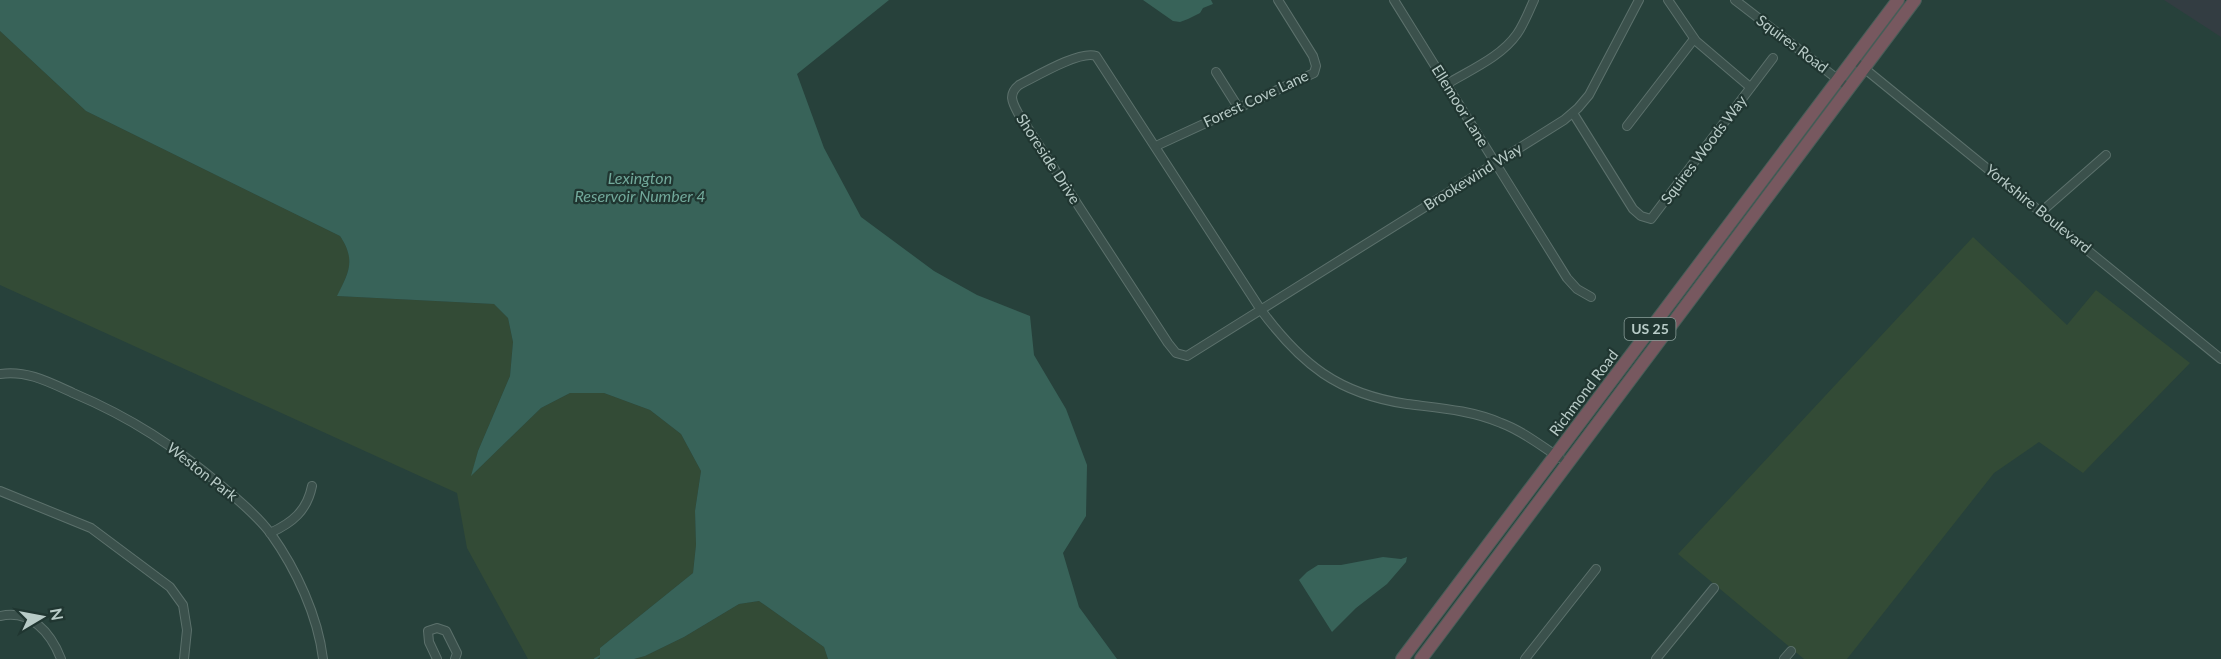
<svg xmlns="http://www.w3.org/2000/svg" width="2221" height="659" font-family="Lato,sans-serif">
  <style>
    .medical { fill: #333d42 }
    .green { fill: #334b36 }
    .water { fill: #386359 }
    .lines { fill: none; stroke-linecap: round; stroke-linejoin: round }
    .stream { stroke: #386359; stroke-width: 2 }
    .minor-casing { stroke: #5c716c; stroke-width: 10 }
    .highway-casing { stroke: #495e59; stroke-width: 14 }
    .minor { stroke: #3b514c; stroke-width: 8 }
    .highway { stroke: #77585f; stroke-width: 12 }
    .labels { text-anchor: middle; stroke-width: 4.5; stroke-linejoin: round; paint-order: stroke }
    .shield { fill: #203631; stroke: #8a9e9a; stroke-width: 1.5 }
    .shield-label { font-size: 14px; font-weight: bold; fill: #b8cbc7 }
    .street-label { font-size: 15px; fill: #b8cbc7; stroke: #203631 }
    .water-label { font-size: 16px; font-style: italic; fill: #72a99b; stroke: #203631 }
  </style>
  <rect width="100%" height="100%" fill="#27413b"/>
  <path class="medical" d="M2164 0H2221V37Z"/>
  <g class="green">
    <path d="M0 31 86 111 340 236C357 261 348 271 338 296L494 304 508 318 513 342 510 376 478 451 472 475 541 408 570 393H604L650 410 681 434 701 471 695 511 696 545 693 573 600 648V659H528L467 548 457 493 0 285Z"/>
    <path d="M1973 237 2067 325 2096 290 2190 363 2083 473 2039 442 1994 473 1847 659H1804L1678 554Z"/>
    <path d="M759 601 824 647 828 659H634L645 656 684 637 739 604Z"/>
  </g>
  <g class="water">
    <path d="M0 0H889L797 74 824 148 861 217 934 271 977 295 1030 316 1034 355 1066 409 1087 465 1086 516 1063 553 1079 607 1117 659H828L824 647 759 601 739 604 684 637 645 656 634 659H600V648L693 573 696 545 695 511 701 471 681 434 650 410 604 393H570L541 408 471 476 478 451 510 376 513 342 508 318 494 304 337 296C349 272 356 260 340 236L86 111 0 31Z"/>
    <path d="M1143 0H1211L1213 4 1203 8 1200 13 1188 19 1180 22 1173 21Z"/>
    <path d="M1383 557 1401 559 1407 557 1406 562 1387 584 1356 608 1332 632 1299 580 1307 572 1318 565H1341Z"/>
  </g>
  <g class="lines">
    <path class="stream" d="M595 659 600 656"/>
    <defs>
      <g id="minor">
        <path d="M1394 0 1567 278 1577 289 1591 297"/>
        <path d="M1668 0 1696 41 1750 87"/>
        <path d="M1735 0 1849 88"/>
        <path d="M1854 60 2221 359"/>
        <path d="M1216 72 1238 107"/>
        <path d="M1447 84C1470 70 1501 57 1517 34 1524 24 1529 11 1534 0"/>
        <path d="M1573 113 1633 209 1641 216 1651 219 1773 58"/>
        <path d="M1627 126 1694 39"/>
        <path d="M1156 146 1314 73 1316 66 1313 56 1278 0"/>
        <path d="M2041 212 2106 155"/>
        <path d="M0 374C27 370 49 382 73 393 132 418 174 446 223 487 239 501 258 516 271 534 296 569 318 616 323 659"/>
        <path d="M1560 458C1541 446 1523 431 1501 423 1471 410 1438 408 1407 404 1338 394 1301 364 1261 310L1096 56C1080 50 1035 77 1019 85 1008 94 1012 102 1018 113L1168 343 1176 353 1187 356 1564 120 1578 108 1589 95 1639 0"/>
        <path d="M0 491 91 528 170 587 183 605 187 630 184 659"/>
        <path d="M270 533C292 523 307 511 312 486"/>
        <path d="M0 616C31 609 51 633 61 659"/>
        <path d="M437 659 429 642 428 631 437 628 446 631 457 653 455 659"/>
        <path d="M1525 659 1596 569"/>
        <path d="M1656 659 1714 588"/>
        <path d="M1784 659 1791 651"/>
      </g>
      <g id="highway">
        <path d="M1402 659 1898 0"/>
        <path d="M1421 659 1915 0"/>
      </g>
    </defs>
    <use href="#minor" class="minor-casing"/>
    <use href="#highway" class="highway-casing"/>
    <use href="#minor" class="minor"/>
    <use href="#highway" class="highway"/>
  </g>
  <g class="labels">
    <rect class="shield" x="1624.5" y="318" width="51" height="22" rx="4.5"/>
    <g class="shield-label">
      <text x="1650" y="334">US 25</text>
    </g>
    <g class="street-label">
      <text transform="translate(1792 44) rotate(37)" y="5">Squires Road</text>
      <text transform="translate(1256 99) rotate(-25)" y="5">Forest Cove Lane</text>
      <text transform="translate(1460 106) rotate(58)" y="5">Ellemoor Lane</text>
      <text transform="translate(1704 150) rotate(-53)" y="5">Squires Woods Way</text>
      <text transform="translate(1048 159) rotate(57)" y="5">Shoreside Drive</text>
      <text transform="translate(1473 177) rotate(-32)" y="5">Brookewind Way</text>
      <text transform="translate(2038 209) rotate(39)" y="5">Yorkshire Boulevard</text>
      <text transform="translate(1584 393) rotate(-53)" y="5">Richmond Road</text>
      <text transform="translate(202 472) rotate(38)" y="5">Weston Park</text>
    </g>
    <g class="water-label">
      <text x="640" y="184">Lexington<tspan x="640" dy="18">Reservoir Number 4</tspan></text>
    </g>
  </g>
  <g transform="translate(42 617) rotate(80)" stroke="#203631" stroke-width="4.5" paint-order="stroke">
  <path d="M0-4.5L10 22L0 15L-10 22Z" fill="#b8cbc7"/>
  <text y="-9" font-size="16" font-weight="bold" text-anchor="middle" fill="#b8cbc7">N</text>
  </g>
</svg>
